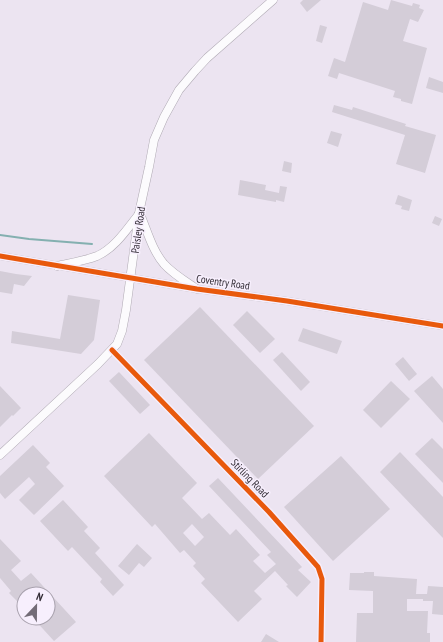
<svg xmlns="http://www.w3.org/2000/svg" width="443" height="642" font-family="'PT Sans Narrow',sans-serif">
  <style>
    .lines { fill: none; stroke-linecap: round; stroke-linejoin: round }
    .stream { stroke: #84b0b0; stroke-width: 2 }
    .building { fill: #d4cdd8; fill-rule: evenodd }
    .minor-casing { stroke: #afa9b3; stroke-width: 7 }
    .tertiary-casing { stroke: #afa9b3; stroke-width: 8 }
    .secondary-casing { stroke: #afa9b3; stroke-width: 9 }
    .minor { stroke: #fcfbfd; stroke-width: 6 }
    .tertiary { stroke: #fcfbfd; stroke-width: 7 }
    .secondary { stroke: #fcfbfd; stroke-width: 8 }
    .cycleway-casing { stroke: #f7effd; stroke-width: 8 }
    .cycleway { stroke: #e8590c; stroke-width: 5 }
    .labels { text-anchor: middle; stroke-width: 3; stroke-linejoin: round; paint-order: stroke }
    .street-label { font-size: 11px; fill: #322c35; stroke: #f7effd }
  </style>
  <rect width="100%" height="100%" fill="#ece4f1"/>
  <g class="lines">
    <path class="stream" d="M0 235 29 239 92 244"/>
  </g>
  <g class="building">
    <path d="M303 0H321L307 12 300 3Z"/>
    <path d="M391 0 412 6 413 3 420 5 419 8 424 10 418 22 410 19 403 41 427 48 412 104 401 101V99L393 97 395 91 339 73 337 79 328 76 334 58 345 62 363 2 388 10Z"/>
    <path d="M320 25 327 27 322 43 316 41Z"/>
    <path d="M429 77 443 82V93L426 88Z"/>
    <path d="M334 105 352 110 353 107 406 124 405 126 436 135 425 173 396 164 405 135 332 112Z"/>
    <path d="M331 131 342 134 338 147 327 143Z"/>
    <path d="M284 161 292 163 291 173 282 171Z"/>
    <path d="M240 180 266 185 265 190 279 193 280 186 287 187 284 202 276 200V202L238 195Z"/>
    <path d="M398 195 412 200 409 211 401 209 402 206 395 204Z"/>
    <path d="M435 216 442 219 439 226 432 223Z"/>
    <path d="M0 271 16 274 32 276 24 286 14 284 12 294 0 292Z"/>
    <path d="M68 295 100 300 94 340 81 354 11 343 12 331 60 339Z"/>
    <path d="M200 307 314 426 258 479 144 360Z"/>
    <path d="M247 311 275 339 260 353 233 325Z"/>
    <path d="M303 328 342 341 337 354 298 341Z"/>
    <path d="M282 352 310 382 301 391 273 360Z"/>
    <path d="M403 357 417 374 409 381 395 364Z"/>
    <path d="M119 372 150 405 140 414 109 381Z"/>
    <path d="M432 376 443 389V423L414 391Z"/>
    <path d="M391 381 410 399 381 428 363 410Z"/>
    <path d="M0 386 21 408 13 416 12 415 0 427Z"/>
    <path d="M149 433 197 483 182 498 202 519 209 513 230 535 236 529 260 555 253 561 265 573 276 564 267 555 271 552 209 486 218 478 302 567 298 570 311 582 297 597 286 586 288 585 275 571 254 591 262 599 238 622 201 583 205 579 193 566 196 563 184 550 180 553 155 524 152 527 104 476ZM192 524 204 537 195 546 183 533Z"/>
    <path d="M432 438 443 449V483L415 454Z"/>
    <path d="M33 445 50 463 46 467 64 486 34 515 19 500 35 484 29 477 5 499 0 493V476Z"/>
    <path d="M400 452 443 497V538L380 472Z"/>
    <path d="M341 456 390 509 333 561 284 507Z"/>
    <path d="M63 500 88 527 84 531 100 548 95 553 124 585 113 596 100 582 102 579 72 547 68 551 40 521Z"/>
    <path d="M0 539 21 561 11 570 21 581 31 573 76 622 54 641 33 618H48V594H24V608L9 593 11 591 0 578Z"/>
    <path d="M137 544 152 558 144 567 139 563 129 575 118 566Z"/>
    <path d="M364 572H374V576L417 579 416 594H427L428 586 443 587V615L432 614 433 601H423V599H407V611H428L427 633H430V642H356L357 613H373V591L349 590 350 573H364Z"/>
    <path d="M266 634 279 642H261Z"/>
  </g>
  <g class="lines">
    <defs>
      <path id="minor" d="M112 350 269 512 318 567 322 579 321 642"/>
      <path id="tertiary" d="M0 256 197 289 287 301 443 326"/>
      <g id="secondary">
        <path d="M140 214C147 230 152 250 164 264 173 274 185 281 197 289"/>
        <path d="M57 266C70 263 84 261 97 256 115 248 127 229 139 214"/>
        <path d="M0 455 98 364 117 344 122 331 126 310 139 213 149 167 154 140 164 117 179 90 195 71 207 58 273 0"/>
      </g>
    </defs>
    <use href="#minor" class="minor-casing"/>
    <use href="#tertiary" class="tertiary-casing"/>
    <use href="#secondary" class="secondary-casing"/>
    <use href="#minor" class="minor"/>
    <use href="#tertiary" class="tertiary"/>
    <use href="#secondary" class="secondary"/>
    <defs>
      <g id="cycleway">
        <path d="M0 256 197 289 287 301 443 326"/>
        <path d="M112 350 269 512 318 567 322 579 321 642"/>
      </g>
    </defs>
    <use href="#cycleway" class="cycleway-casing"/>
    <use href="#cycleway" class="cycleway"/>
  </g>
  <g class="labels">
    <g class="street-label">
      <text transform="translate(138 230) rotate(-82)" y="4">Paisley Road</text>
      <text transform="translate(223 282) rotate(8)" y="4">Coventry Road</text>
      <text transform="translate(250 478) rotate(46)" y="4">Stirling Road</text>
    </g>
  </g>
  <g transform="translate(36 606) rotate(22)"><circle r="19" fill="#f7effd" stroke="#a8a1ad"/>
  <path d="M0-3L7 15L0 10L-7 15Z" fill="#736c77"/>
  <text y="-6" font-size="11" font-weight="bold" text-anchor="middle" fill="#322c35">N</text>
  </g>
</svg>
